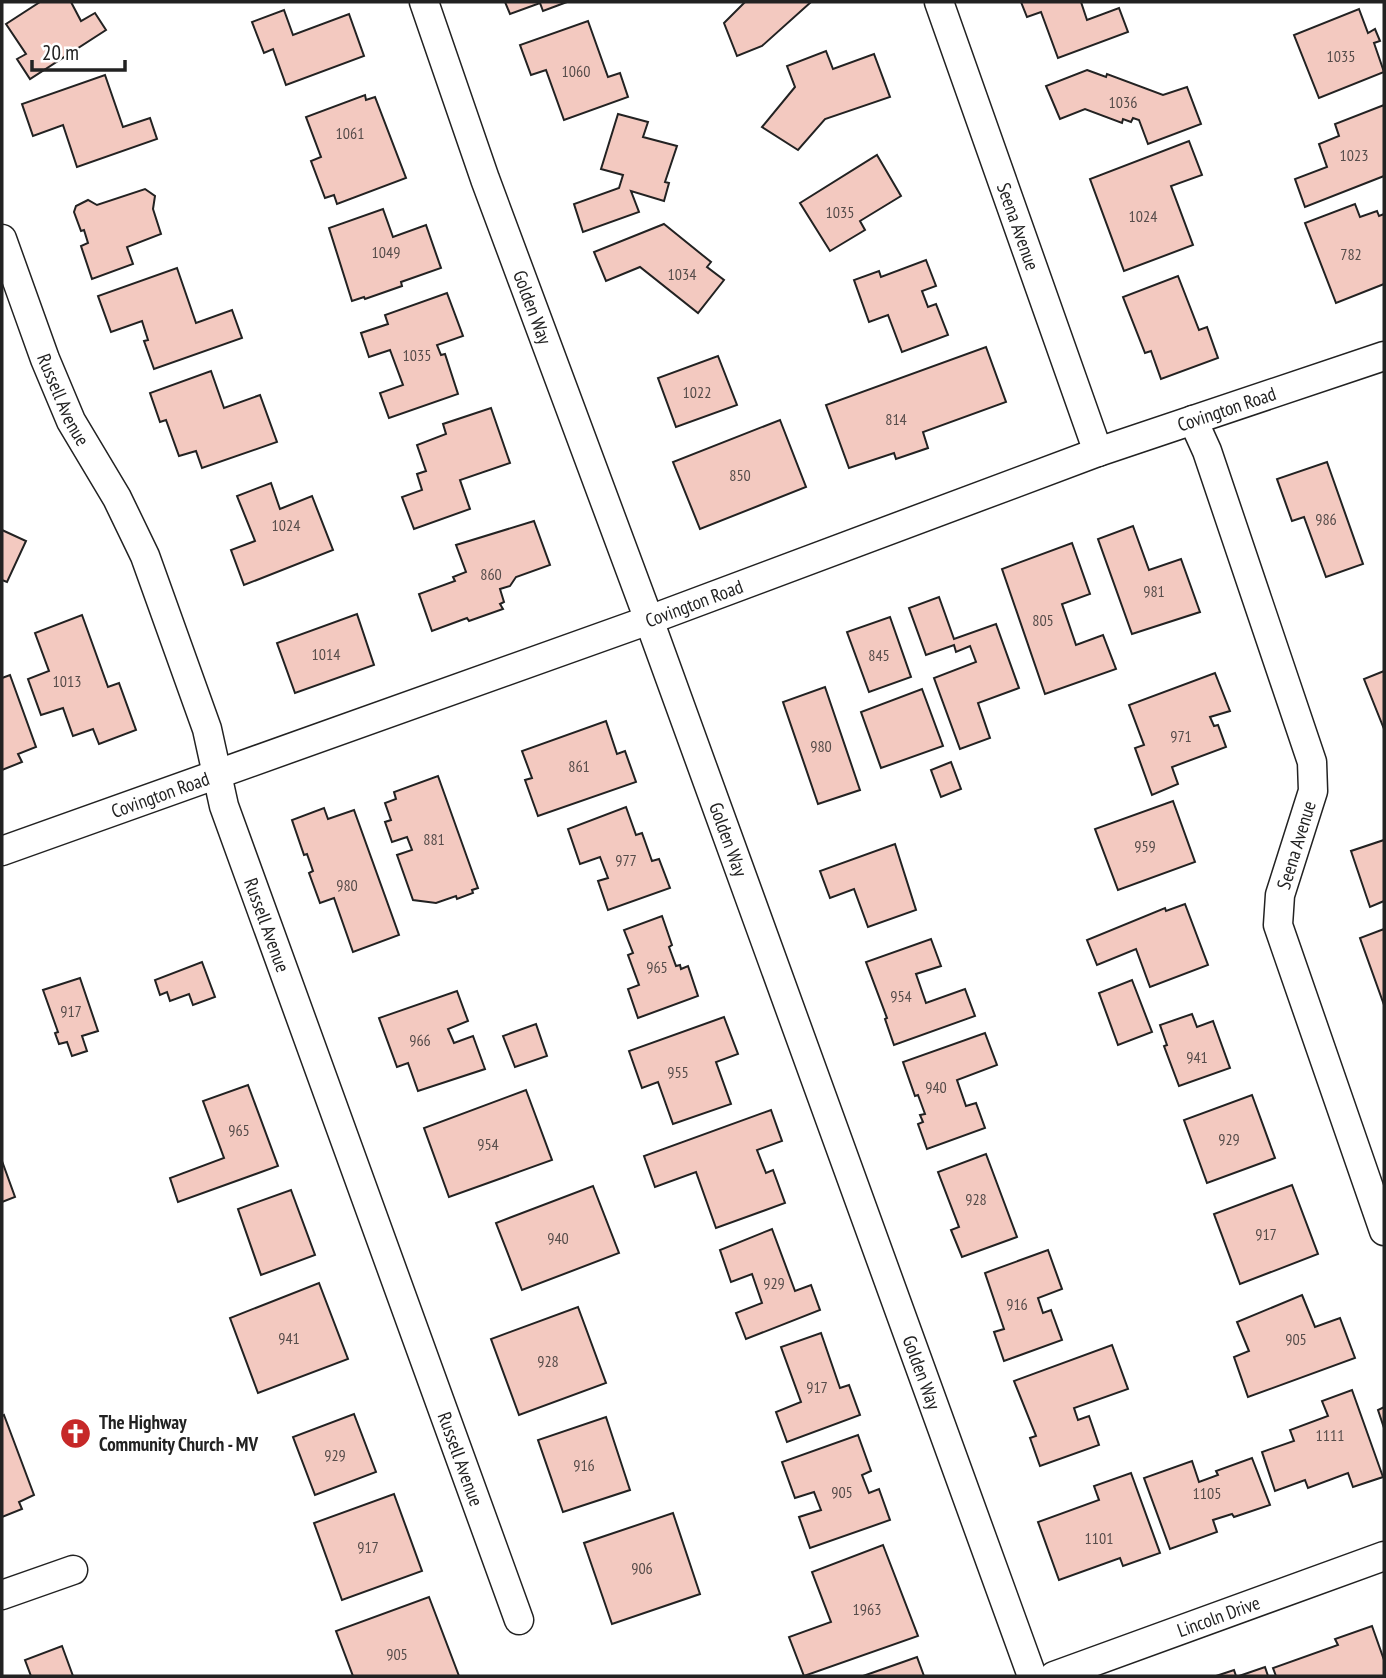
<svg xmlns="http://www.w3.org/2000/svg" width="1386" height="1678" font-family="'PT Sans Narrow',sans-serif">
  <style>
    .building { fill: #f3c9c0; stroke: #222; stroke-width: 2 }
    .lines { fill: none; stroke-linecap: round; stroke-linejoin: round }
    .minor-casing { stroke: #222; stroke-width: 31 }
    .minor { stroke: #fff; stroke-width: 28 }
    .labels { text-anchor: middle; stroke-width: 5; stroke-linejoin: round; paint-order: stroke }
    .number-label { font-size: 16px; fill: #564c4a }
    .street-label { font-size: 19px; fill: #222; stroke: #fff }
    .poi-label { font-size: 19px; font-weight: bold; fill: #222; stroke: #fff; text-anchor: start }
  </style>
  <rect width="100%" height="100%" fill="#fff"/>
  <g class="building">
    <path d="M40 2H71L81 21 95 13 106 30 30 79 17 59 26 54 6 24Z"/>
    <path d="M505 2H567L543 11 540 3 510 14Z"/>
    <path d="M745 2H811L762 46 737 56 724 23Z"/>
    <path d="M1021 2H1081L1087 20 1119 8 1128 32 1058 58 1041 12 1027 17Z"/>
    <path d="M1359 9 1368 33 1375 29 1380 41 1374 43 1384 72 1319 98 1294 35Z"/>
    <path d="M284 10 293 35 349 14 364 56 286 85 273 49 264 53 252 22Z"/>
    <path d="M588 21 608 77 620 73 628 97 564 120 546 70 531 75 520 45Z"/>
    <path d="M826 51 833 69 874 54 890 97 825 119 798 150 762 127 795 87 787 66Z"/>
    <path d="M1087 70 1106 77 1107 74 1163 95 1187 87 1201 124 1148 144 1139 120 1133 118 1131 122 1123 119 1122 123 1085 109 1060 119 1046 86Z"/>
    <path d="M105 75 123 127 150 118 157 139 77 167 63 125 33 136 22 104Z"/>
    <path d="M365 95 366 100 375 97 406 178 337 204 334 195 325 198 311 161 321 157 306 117Z"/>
    <path d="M1384 105V176L1305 207 1295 179 1327 167 1319 144 1339 136 1335 124Z"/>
    <path d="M618 114 648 122 643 137 677 146 665 182 669 183 664 201 631 191 639 212 583 232 574 204 619 188 623 175 601 169Z"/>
    <path d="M1189 141 1202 175 1171 186 1193 245 1124 271 1090 179Z"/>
    <path d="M877 155 901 196 860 221 865 230 830 251 800 203Z"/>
    <path d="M145 189 155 196 153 209 161 234 127 247 133 264 92 279 81 246 88 243 84 230 81 231 74 212 76 206 88 200 97 205Z"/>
    <path d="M1355 204 1360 217 1377 211 1379 216 1384 214V284L1336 303 1305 223Z"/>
    <path d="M383 209 393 237 426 225 441 268 401 282 402 286 365 299 364 297 352 301 329 228Z"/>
    <path d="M664 224 711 262 707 267 724 280 698 313 640 267 606 281 594 252Z"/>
    <path d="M926 260 936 286 922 291 928 307 936 304 948 335 902 352 888 315 869 322 854 280 879 271 881 277Z"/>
    <path d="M177 268 196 323 232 310 242 338 154 369 144 341 148 340 142 321 111 332 98 296Z"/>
    <path d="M1178 276 1199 330 1207 327 1218 358 1161 379 1151 351 1145 353 1123 297Z"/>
    <path d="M447 293 463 336 437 345 441 355 445 354 458 394 389 418 380 393 403 385 390 350 369 357 361 333 388 324 385 315Z"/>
    <path d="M986 347 1006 402 923 432 928 448 896 459 894 453 849 468 826 405Z"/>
    <path d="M718 356 737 405 676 427 658 378Z"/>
    <path d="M211 371 224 408 260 395 277 442 202 468 196 451 179 456 166 420 160 422 150 393Z"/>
    <path d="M491 408 510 463 460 480 470 509 414 529 402 497 422 490 417 474 426 471 417 445 446 434 443 424Z"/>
    <path d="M780 420 806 487 700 529 673 462Z"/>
    <path d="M1327 462 1363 564 1326 577 1304 517 1292 521 1277 479Z"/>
    <path d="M271 483 280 509 312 496 333 550 244 585 231 550 255 541 237 496Z"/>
    <path d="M534 521 550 565 516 577 510 586 500 589 504 602 500 604 503 609 469 621 467 618 432 631 419 594 455 581 453 577 466 572 456 545Z"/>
    <path d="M1133 526 1149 570 1181 559 1200 612 1132 634 1098 539Z"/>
    <path d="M2 530 26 541 7 582 2 580Z"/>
    <path d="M1072 543 1090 594 1062 604 1076 645 1103 635 1116 669 1045 694 1002 569Z"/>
    <path d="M939 597 954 639 996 624 1019 688 978 703 990 738 960 749 934 678 976 662 970 646 956 652 954 645 926 655 909 608Z"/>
    <path d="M357 614 374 665 295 693 277 643Z"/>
    <path d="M82 615 108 687 119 683 136 730 99 744 93 729 73 736 63 708 41 715 28 679 49 671 35 633Z"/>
    <path d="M890 617 911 677 869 692 847 632Z"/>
    <path d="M1384 671V729L1364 679Z"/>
    <path d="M1215 673 1230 711 1210 717 1214 726 1218 725 1226 747 1172 767 1178 784 1152 795 1135 748 1144 745 1129 705Z"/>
    <path d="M10 675 36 747 18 754 22 762 2 770V678Z"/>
    <path d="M825 687 860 790 818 804 783 702Z"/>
    <path d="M922 689 943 746 881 768 861 712Z"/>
    <path d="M606 721 617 754 625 751 636 782 538 816 525 780 532 778 522 751Z"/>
    <path d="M951 762 961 789 941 797 931 770Z"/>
    <path d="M438 776 478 888 472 890 473 893 457 899 456 896 436 903 413 900 397 855 412 850 407 837 392 842 385 822 391 820 385 803 396 799 394 792Z"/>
    <path d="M1173 801 1195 862 1118 890 1095 829Z"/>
    <path d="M626 807 636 835 642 833 652 861 659 859 670 888 608 910 598 881 608 878 600 857 580 864 568 829Z"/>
    <path d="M324 808 328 819 354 810 399 935 353 952 334 898 320 903 309 873 313 871 307 854 304 855 292 820Z"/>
    <path d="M1384 840V901L1370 907 1351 851Z"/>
    <path d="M895 844 916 910 868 927 854 889 830 898 820 871Z"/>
    <path d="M1185 904 1208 965 1150 987 1136 949 1097 965 1087 940 1165 908 1166 911Z"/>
    <path d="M662 916 672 945 669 947 676 966 680 965 681 969 688 966 698 996 638 1018 628 989 639 985 628 955 633 953 624 930Z"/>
    <path d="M1384 929V1005L1360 938Z"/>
    <path d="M931 939 941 966 916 974 926 1003 965 989 975 1016 894 1045 885 1019 887 1018 866 962Z"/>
    <path d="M202 962 215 997 193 1005 189 994 170 1001 167 992 160 995 155 980Z"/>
    <path d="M80 978 98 1031 82 1036 87 1051 72 1056 67 1042 59 1044 55 1033 58 1032 43 990Z"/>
    <path d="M1132 980 1152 1032 1118 1045 1099 993Z"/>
    <path d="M457 991 468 1021 448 1029 454 1043 473 1036 485 1069 418 1091 408 1063 397 1067 379 1018Z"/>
    <path d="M1192 1014 1197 1027 1213 1021 1230 1068 1179 1086 1164 1046 1167 1045 1160 1025Z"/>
    <path d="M724 1017 738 1054 716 1062 731 1104 673 1124 658 1082 642 1088 629 1051Z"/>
    <path d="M536 1024 547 1056 515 1067 503 1036Z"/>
    <path d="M985 1033 997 1065 957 1080 966 1106 976 1103 985 1128 927 1149 918 1124 923 1122 920 1115 925 1114 918 1095 915 1096 903 1062Z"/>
    <path d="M248 1085 278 1166 178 1202 170 1178 224 1158 203 1101Z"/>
    <path d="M526 1090 552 1160 449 1197 424 1128Z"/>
    <path d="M1252 1095 1275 1158 1207 1183 1184 1120Z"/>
    <path d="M771 1110 782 1141 757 1150 766 1173 773 1170 785 1203 716 1228 696 1172 655 1187 644 1156Z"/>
    <path d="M986 1154 1017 1237 962 1257 951 1230 959 1227 938 1172Z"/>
    <path d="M2 1161 15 1197 2 1202Z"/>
    <path d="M1292 1185 1318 1254 1240 1284 1214 1214Z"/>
    <path d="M593 1186 619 1253 522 1290 496 1223Z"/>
    <path d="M291 1190 315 1255 261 1275 238 1209Z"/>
    <path d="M772 1229 795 1291 811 1285 820 1310 746 1339 736 1313 762 1303 752 1274 731 1282 720 1250Z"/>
    <path d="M1048 1250 1062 1289 1038 1298 1043 1313 1051 1310 1062 1340 1004 1361 994 1332 1004 1329 985 1273Z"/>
    <path d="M319 1283 348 1359 258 1393 230 1318Z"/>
    <path d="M1302 1295 1315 1327 1340 1318 1355 1358 1248 1397 1234 1357 1249 1351 1237 1322Z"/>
    <path d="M578 1307 606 1383 519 1415 491 1339Z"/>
    <path d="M821 1333 840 1388 849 1385 860 1415 787 1442 776 1412 801 1402 781 1347Z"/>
    <path d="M1112 1345 1128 1389 1074 1408 1078 1420 1089 1416 1099 1445 1040 1466 1030 1438 1036 1436 1014 1381Z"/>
    <path d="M1352 1390 1383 1477 1353 1487 1348 1473 1308 1488 1305 1480 1275 1491 1262 1452 1294 1441 1290 1430 1328 1416 1322 1401Z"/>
    <path d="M1384 1407V1428L1378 1410Z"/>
    <path d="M354 1414 376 1472 315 1495 293 1437Z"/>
    <path d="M4 1415 34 1495 19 1502 22 1509 2 1517V1416Z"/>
    <path d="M606 1417 630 1490 563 1512 538 1440Z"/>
    <path d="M858 1435 871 1471 862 1475 869 1493 879 1489 890 1520 810 1548 799 1517 821 1510 814 1492 795 1498 782 1462Z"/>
    <path d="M1252 1458 1270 1505 1234 1517 1232 1514 1213 1520 1217 1532 1170 1549 1144 1478 1192 1461 1199 1482 1218 1475 1216 1471Z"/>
    <path d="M1131 1473 1160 1553 1123 1566 1120 1558 1059 1580 1038 1522 1099 1500 1094 1486Z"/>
    <path d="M394 1494 422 1571 342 1600 314 1523Z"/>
    <path d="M673 1513 700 1594 612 1624 584 1543Z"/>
    <path d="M883 1545 918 1636 804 1676 789 1637 831 1622 812 1572Z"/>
    <path d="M429 1597 459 1676H353L336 1631Z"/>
    <path d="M1372 1626 1384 1660V1676H1276L1273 1668 1338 1645 1335 1639Z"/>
    <path d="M62 1646 73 1676H31L25 1660Z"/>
    <path d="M917 1657 924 1676H863L903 1662Z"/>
    <path d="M1265 1667 1268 1676H1239Z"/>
    <path d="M1234 1670 1236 1676H1216Z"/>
  </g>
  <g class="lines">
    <defs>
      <g id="minor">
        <path id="s1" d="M424 2 485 179 649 620 1032 1676"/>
        <path id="s2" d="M939 2 1098 452"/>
        <path id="s3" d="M2 239 45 359 71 421 117 498 145 556 207 729 224 806 519 1620"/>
        <path d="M1193 420 1207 451 1312 762 1313 791 1280 895 1278 925 1384 1231"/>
        <path id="s4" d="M2 851 649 620 1098 452 1384 356"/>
        <path d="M2 1595 73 1570"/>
        <path id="s5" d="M1054 1676 1384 1556"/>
      </g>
    </defs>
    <use href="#minor" class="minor-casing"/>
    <use href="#minor" class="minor"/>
  </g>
  <defs>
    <symbol id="church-disc" viewBox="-11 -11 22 22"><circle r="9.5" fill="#c62828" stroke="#fff"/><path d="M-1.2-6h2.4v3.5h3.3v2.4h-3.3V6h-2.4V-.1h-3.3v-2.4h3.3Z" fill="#fff"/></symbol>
  </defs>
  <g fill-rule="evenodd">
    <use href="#church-disc" x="58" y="1416" width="35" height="35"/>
  </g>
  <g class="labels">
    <g class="number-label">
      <text x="1341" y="62">1035</text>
      <text x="576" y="77">1060</text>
      <text x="1123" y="108">1036</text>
      <text x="350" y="139">1061</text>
      <text x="1354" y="161">1023</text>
      <text x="840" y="218">1035</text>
      <text x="1143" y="222">1024</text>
      <text x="386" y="258">1049</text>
      <text x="1351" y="260">782</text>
      <text x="682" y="280">1034</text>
      <text x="417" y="361">1035</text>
      <text x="697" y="398">1022</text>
      <text x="896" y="425">814</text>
      <text x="740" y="481">850</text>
      <text x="1326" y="525">986</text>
      <text x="286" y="531">1024</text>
      <text x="491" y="580">860</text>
      <text x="1154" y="597">981</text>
      <text x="1043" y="626">805</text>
      <text x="326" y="660">1014</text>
      <text x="879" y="661">845</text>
      <text x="67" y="687">1013</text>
      <text x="1181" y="742">971</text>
      <text x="821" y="752">980</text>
      <text x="579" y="772">861</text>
      <text x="434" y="845">881</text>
      <text x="1145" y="852">959</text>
      <text x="626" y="866">977</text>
      <text x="347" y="891">980</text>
      <text x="657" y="973">965</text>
      <text x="901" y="1002">954</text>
      <text x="71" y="1017">917</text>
      <text x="420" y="1046">966</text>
      <text x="1197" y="1063">941</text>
      <text x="678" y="1078">955</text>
      <text x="936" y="1093">940</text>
      <text x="239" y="1136">965</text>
      <text x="1229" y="1145">929</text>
      <text x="488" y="1150">954</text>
      <text x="976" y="1205">928</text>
      <text x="1266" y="1240">917</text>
      <text x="558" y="1244">940</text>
      <text x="774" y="1289">929</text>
      <text x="1017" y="1310">916</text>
      <text x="289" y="1344">941</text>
      <text x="1296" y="1345">905</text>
      <text x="548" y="1367">928</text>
      <text x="817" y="1393">917</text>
      <text x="1330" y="1441">1111</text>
      <text x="335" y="1461">929</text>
      <text x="584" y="1471">916</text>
      <text x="842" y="1498">905</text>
      <text x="1207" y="1499">1105</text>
      <text x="1099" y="1544">1101</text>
      <text x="368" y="1553">917</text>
      <text x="642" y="1574">906</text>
      <text x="867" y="1615">1963</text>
      <text x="397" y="1660">905</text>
    </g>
    <g class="street-label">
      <text dy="7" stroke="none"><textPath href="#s2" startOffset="238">Seena Avenue</textPath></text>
      <text dy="7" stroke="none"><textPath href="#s1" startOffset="324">Golden Way</textPath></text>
      <text dy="7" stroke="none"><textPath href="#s3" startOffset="172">Russell Avenue</textPath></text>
      <text dy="7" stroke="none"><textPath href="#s4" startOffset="1302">Covington Road</textPath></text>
      <text dy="7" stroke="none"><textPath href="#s4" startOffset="735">Covington Road</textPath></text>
      <text dy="7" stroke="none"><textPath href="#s4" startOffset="168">Covington Road</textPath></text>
      <text dy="7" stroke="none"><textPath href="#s1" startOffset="891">Golden Way</textPath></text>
      <text transform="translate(1296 845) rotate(-73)" y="7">Seena Avenue</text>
      <text dy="7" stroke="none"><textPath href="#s3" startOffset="738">Russell Avenue</textPath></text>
      <text dy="7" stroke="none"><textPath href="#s1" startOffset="1458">Golden Way</textPath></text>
      <text dy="7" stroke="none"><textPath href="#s3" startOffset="1306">Russell Avenue</textPath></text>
      <text dy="7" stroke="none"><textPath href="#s5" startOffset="175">Lincoln Drive</textPath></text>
    </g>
    <g class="poi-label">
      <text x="99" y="1429">The Highway<tspan x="99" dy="22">Community Church - MV</tspan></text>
    </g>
  </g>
  <rect width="1386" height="1678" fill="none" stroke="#222222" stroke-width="7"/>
  <path d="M32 60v10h93v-10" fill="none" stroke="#222222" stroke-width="3.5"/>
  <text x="42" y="60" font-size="21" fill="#222222" stroke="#ffffff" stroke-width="5" paint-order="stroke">20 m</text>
</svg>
